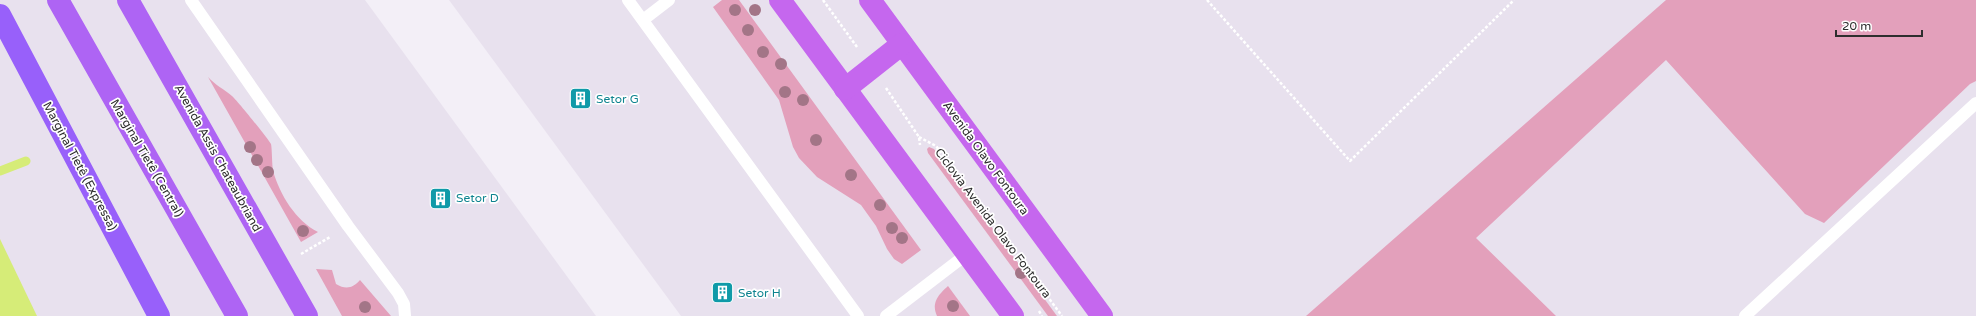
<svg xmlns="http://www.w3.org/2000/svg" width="1976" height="316" font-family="'Varela Round',sans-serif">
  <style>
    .green { fill: #e3a0bb }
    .plaza { fill: #f3eff7 }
    .water { fill: #d6ec78 }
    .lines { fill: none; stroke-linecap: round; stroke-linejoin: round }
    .stream { stroke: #d6ec78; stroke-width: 9 }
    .path { stroke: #fff; stroke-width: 2.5; stroke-dasharray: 3 2; stroke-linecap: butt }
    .service { stroke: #fff; stroke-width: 12 }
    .primary { stroke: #c567ee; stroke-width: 22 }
    .trunk { stroke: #ae64f4; stroke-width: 22 }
    .motorway { stroke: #9860fa; stroke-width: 22 }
    .tree { fill: #a37587 }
    .labels { text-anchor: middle; stroke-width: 3.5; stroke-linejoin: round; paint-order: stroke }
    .culture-label { font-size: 12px; fill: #0d838f; stroke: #fff; text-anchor: start }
    .street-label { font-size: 12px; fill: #2e2e2e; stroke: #fff }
  </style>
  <rect width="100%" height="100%" fill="#e8e1ee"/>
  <g class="green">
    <path d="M722 0H739L921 250 902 264 894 259 887 249 876 226 861 205 817 177 799 158 793 147 779 100 713 7Z"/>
    <path d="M1666 0H1976V81L1970 84 1824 223 1805 214 1666 60 1476 238 1556 316H1306Z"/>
    <path d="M208 77C215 85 224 89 232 96 236 99 269 140 271 144 272 148 272 165 273 171 280 195 296 221 318 232L301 242Z"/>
    <path d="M929 147 934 149 1057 316H1048L928 153 927 149Z"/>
    <path d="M316 269 332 270 336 284C346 290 353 288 360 280L391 316H342Z"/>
    <path d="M948 286 970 316H937C931 303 938 295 948 286Z"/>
  </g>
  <path class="plaza" d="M365 0H449L681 316H596Z"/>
  <path class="water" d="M0 239 37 316H0Z"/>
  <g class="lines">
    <path class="stream" d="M0 171 26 161"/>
    <g class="path">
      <path d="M823 0 857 47"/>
      <path d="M1207 0 1350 161 1514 0"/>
      <path d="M886 88 919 137 920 145"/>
      <path d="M919 137 936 146 1062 316"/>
      <path d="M301 254 330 237"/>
      <path d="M1039 311 1042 316"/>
    </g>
    <g class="service">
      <path d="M191 0 348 226 398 293 404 304 405 316"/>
      <path d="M628 0 858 316"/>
      <path d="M643 20 669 0"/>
      <path d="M886 316 967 254"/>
      <path d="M1745 316 1976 103"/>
    </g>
    <g class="primary">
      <path d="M780 0 1013 316"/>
      <path d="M870 0 1102 316"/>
      <path d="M845 89 902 44"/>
    </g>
    <g class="trunk">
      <path d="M58 0 237 316"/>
      <path d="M128 0 307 316"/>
    </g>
    <path class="motorway" d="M0 15 159 316"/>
  </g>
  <g class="tree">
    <circle cx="735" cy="10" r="6"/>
    <circle cx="755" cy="10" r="6"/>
    <circle cx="748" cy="30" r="6"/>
    <circle cx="763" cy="52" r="6"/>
    <circle cx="781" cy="64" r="6"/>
    <circle cx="785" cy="92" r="6"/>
    <circle cx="803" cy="100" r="6"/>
    <circle cx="816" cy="140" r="6"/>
    <circle cx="250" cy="147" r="6"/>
    <circle cx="257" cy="160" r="6"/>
    <circle cx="268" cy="172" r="6"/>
    <circle cx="851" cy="175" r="6"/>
    <circle cx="880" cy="205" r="6"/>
    <circle cx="892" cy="228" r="6"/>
    <circle cx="303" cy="231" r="6"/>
    <circle cx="902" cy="238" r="6"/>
    <circle cx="1021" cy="273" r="6"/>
    <circle cx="953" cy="306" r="6"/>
    <circle cx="365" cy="307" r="6"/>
  </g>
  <defs>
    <symbol id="building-square" viewBox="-11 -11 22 22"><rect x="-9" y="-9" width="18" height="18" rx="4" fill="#0f9aa8" stroke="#fff"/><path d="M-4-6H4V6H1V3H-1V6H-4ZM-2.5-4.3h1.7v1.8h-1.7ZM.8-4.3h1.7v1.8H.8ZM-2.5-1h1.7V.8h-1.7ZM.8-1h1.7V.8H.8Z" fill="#fff"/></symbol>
  </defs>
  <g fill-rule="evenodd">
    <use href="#building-square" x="568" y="86" width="25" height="25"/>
    <use href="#building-square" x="428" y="186" width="25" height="25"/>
    <use href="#building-square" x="710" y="280" width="25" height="25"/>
  </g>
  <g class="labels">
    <g class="culture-label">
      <text x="596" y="103">Setor G</text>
      <text x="456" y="202">Setor D</text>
      <text x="738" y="297">Setor H</text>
    </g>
    <g class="street-label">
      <text transform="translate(147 158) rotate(60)" y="4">Marginal Tietê (Central)</text>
      <text transform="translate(218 158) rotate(61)" y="4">Avenida Assis Chateaubriand</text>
      <text transform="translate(986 158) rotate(54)" y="4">Avenida Olavo Fontoura</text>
      <text transform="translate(80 166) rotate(62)" y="4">Marginal Tietê (Expressa)</text>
      <text transform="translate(993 223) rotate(53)" y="4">Ciclovia Avenida Olavo Fontoura</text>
    </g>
  </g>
  <path d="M1836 30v6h86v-6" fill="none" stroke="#2e2e2e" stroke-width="2"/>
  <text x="1842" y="30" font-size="12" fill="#2e2e2e" stroke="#ffffff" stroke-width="3" paint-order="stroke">20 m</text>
</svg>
